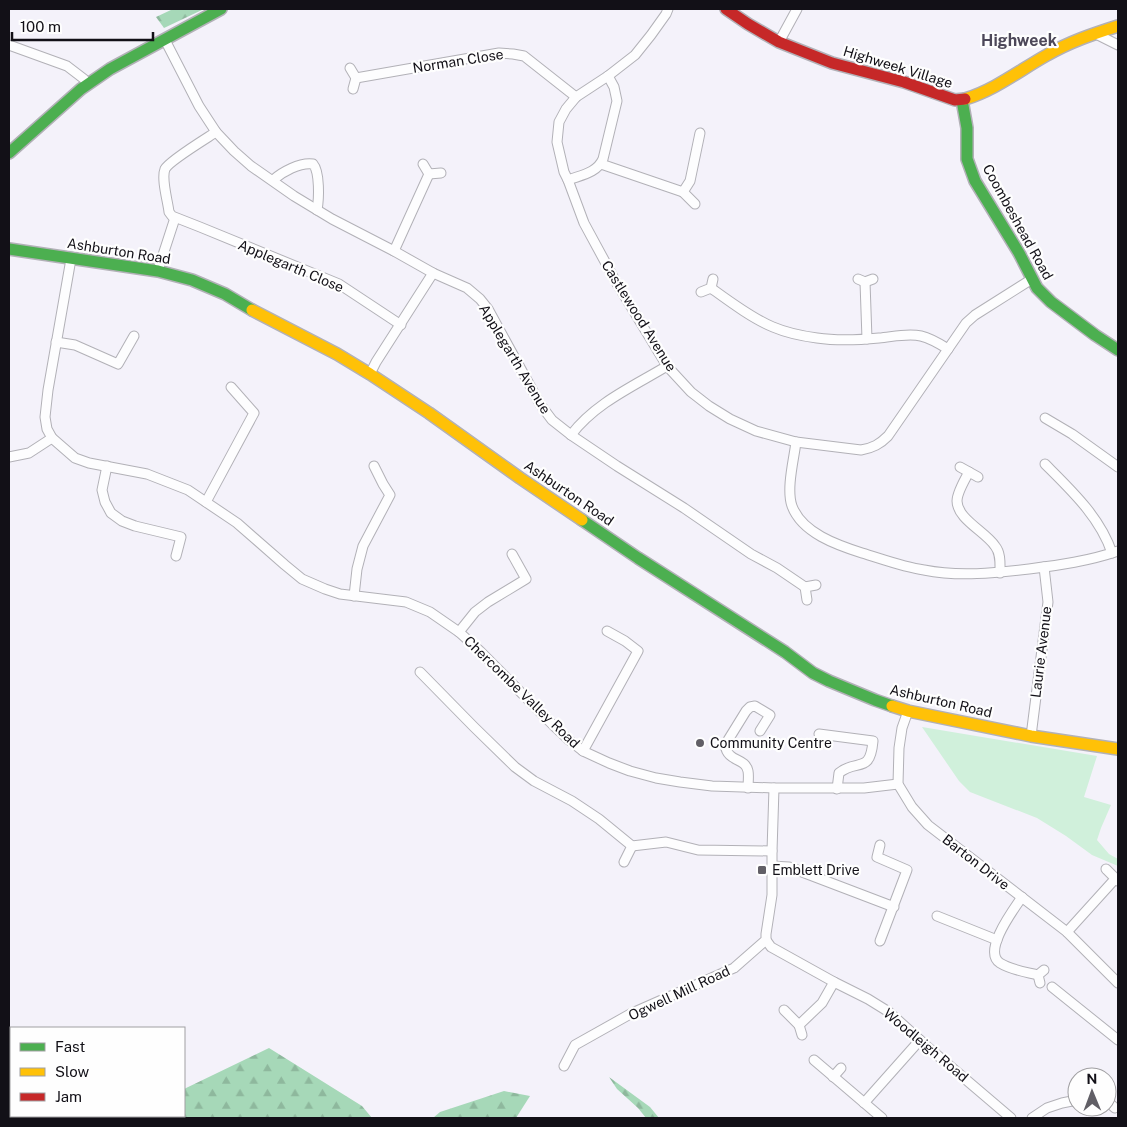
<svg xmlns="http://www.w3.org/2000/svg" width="1127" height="1127" font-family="'Public Sans',sans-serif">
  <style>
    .green { fill: #d0f0db }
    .forest { fill: url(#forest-firs) }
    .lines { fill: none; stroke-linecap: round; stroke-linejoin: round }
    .street-casing { stroke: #b2b1b7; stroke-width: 11 }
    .fast-casing { stroke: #b2b1b7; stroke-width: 14 }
    .slow-casing { stroke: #b2b1b7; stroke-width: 14 }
    .jam-casing { stroke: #b2b1b7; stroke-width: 14 }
    .street { stroke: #fdfdfe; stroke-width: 9 }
    .fast { stroke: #4caf50; stroke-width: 11 }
    .slow { stroke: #ffc107; stroke-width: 11 }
    .jam { stroke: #c62828; stroke-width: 11 }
    .poi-dot { fill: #615f66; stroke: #fefefe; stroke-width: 2 }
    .labels { text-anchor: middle; stroke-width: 4.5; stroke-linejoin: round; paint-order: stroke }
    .street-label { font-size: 14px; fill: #121017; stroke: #fefefe }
    .poi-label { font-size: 14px; fill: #121017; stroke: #fefefe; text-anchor: start }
    .quarter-label { font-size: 16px; font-weight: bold; fill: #4d4859; stroke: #fefefe }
  </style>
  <defs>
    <pattern id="forest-firs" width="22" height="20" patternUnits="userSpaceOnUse" patternTransform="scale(1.25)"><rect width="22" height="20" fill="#a6d8b8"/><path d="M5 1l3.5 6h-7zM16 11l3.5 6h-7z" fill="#8eb89d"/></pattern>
  </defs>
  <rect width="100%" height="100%" fill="#f4f2fa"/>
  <path class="green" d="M922 727 1097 756 1084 797 1111 805 1101 828 1097 840 1109 854 1118 859V866L1092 855 1066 836 1037 818 970 792 959 781Z"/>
  <g class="forest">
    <path d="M173 9H204L164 28 156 17Z"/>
    <path d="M269 1048 362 1106 372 1118H149L152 1116H184V1089Z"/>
    <path d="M609 1077 650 1107 659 1118H646L638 1108 617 1089Z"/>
    <path d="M504 1091 530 1096 516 1118H433L440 1112Z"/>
  </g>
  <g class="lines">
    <defs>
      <g id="street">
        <path d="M668 9 666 14 651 35 635 55 608 76 576 97 566 109 559 122 557 142 564 172 568 180 584 223 616 282 667 366 691 392 709 406 730 419 756 431 796 442 861 450C873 448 880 444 888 436L966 323 975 315 1032 279"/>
        <path d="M1096 34 1118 45"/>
        <path d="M165 40 199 106 216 132 234 151 251 166 294 196 332 219 394 251 433 273 467 288 480 299 488 309 540 404 552 420 571 435 617 466 684 508 751 554 777 568 805 587"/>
        <path d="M779 42 797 9"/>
        <path d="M9 45 67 66 84 79"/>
        <path d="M350 68 356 78 353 89"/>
        <path d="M356 78 499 53 513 54 524 56 576 97"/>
        <path d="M216 132C207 138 169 161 165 169 161 179 168 202 169 212L172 216 200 227 339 284 401 325"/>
        <path d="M423 164 429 174 441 173"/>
        <path d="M601 164 683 192 690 181 700 133"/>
        <path d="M273 180C282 172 300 162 313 164 320 172 319 199 317 210"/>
        <path d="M568 180C581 175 597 173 603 159L617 101 614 87 608 76"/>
        <path d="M683 192 695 204"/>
        <path d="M394 251 429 174"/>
        <path d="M71 259 48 390 45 417 47 429 52 438 75 458 89 463 147 474 188 490 237 523 285 565 302 579 325 589 340 594 406 602 430 612 459 632 480 651 553 725 569 740 583 751 609 763 630 771 656 778 680 782 712 786 774 788"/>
        <path d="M158 271 160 264 175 218"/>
        <path d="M858 279 865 282 873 279"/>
        <path d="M865 282 867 339"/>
        <path d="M711 288C729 301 753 319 773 327 787 333 802 336 817 338 837 341 859 340 879 338 892 337 907 333 921 336 930 338 940 344 948 349"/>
        <path d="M701 292 711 288 713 279"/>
        <path d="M56 342 75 345 118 364 134 336"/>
        <path d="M370 374 376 362 433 273"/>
        <path d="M1045 418 1072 434 1118 467"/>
        <path d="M571 435C595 403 634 386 667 366"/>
        <path d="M796 442C794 459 786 489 792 506 802 533 837 545 862 553 882 559 903 567 924 570 959 577 995 573 1029 569 1060 565 1089 561 1118 551"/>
        <path d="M9 457 29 453 52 438"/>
        <path d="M1045 464C1071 490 1100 517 1112 553"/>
        <path d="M107 466 102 490 105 502 111 513 122 521 135 526 181 537 176 556"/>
        <path d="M960 467 978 477"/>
        <path d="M969 472C965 479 957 494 957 501 957 519 986 532 995 546 1001 553 1000 564 1000 573"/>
        <path d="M206 502 254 413 231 387"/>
        <path d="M354 596 357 569 363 546 390 495 383 484 374 466"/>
        <path d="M807 600 805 587 816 585"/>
        <path d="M459 632 475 612 488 602 526 579 512 554"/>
        <path d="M420 672 474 727 515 767 534 781 572 801 599 819 632 846 666 842 698 850 772 851"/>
        <path d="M908 711 902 728 899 748 898 784 912 807 928 825 1067 932 1118 983"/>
        <path d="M819 734 873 741C870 775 857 758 839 773L837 789"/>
        <path d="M1031 736 1048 602 1044 567"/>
        <path d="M583 751 638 651 625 641 607 631"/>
        <path d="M748 788C748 783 749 776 748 771 745 757 728 763 725 745L746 711 750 707 755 706 770 715 760 731"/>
        <path d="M880 845 877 857 907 870 880 941"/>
        <path d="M624 862 632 846"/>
        <path d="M772 866 789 867 894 907"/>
        <path d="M1106 869 1118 881"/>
        <path d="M1022 897C1014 909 982 951 1000 963 1011 970 1026 972 1038 975"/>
        <path d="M937 916 997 940"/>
        <path d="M1067 932 1115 879"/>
        <path d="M766 940 771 947 834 982 868 999 889 1012 930 1049 1011 1118"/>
        <path d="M1040 983 1038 975 1044 970"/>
        <path d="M1052 987 1118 1040"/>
        <path d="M784 1010 799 1025 822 1003 834 982"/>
        <path d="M799 1025 802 1035"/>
        <path d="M814 1060 882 1118"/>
        <path d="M564 1066 575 1045 632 1013 734 968 766 940V934L772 895V851L774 788H864L898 784"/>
        <path d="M833 1077 841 1068"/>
        <path d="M1107 1101 1115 1108"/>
        <path d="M864 1103 920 1040"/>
        <path d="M1032 1118 1047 1108 1062 1103 1077 1100"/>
      </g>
      <g id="fast">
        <path d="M962 100 967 128V159L975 181 1019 253 1037 288 1051 302 1095 335 1118 350"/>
        <path d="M9 153 81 89 110 69 221 9"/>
        <path d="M9 249 158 271 192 280 225 294 252 310"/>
        <path d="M582 520 638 558 785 652 813 673 829 681 875 700 892 706"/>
      </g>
      <g id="slow">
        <path d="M965 99C995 90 1020 70 1047 55 1069 42 1093 34 1118 26"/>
        <path d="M252 310 337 354 370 374 429 413 520 478 582 520"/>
        <path d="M892 706 908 711 1031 736 1118 749"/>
      </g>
      <path id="jam" d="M726 9 748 24 779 42 832 63 904 82 955 100 965 99"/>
    </defs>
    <use href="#street" class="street-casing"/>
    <use href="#fast" class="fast-casing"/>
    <use href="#slow" class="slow-casing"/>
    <use href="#jam" class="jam-casing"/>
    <use href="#street" class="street"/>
    <use href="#fast" class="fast"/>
    <use href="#slow" class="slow"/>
    <use href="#jam" class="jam"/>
  </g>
  <g class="poi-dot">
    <circle cx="700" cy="743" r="5"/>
    <rect x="757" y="865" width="10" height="10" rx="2.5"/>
  </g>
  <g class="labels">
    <g class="street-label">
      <text transform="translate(458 61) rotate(-9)" y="5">Norman Close</text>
      <text transform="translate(898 67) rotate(17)" y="5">Highweek Village</text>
      <text transform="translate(1018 222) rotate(61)" y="5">Coombeshead Road</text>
      <text transform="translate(119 251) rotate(9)" y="5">Ashburton Road</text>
      <text transform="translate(291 266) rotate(23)" y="5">Applegarth Close</text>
      <text transform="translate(639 316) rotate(58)" y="5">Castlewood Avenue</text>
      <text transform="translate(515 359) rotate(59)" y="5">Applegarth Avenue</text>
      <text transform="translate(569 493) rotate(34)" y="5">Ashburton Road</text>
      <text transform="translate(1041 652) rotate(-83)" y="5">Laurie Avenue</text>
      <text transform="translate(522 692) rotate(44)" y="5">Chercombe Valley Road</text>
      <text transform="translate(941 701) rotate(13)" y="5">Ashburton Road</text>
      <text transform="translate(976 862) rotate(38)" y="5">Barton Drive</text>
      <text transform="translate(679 993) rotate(-25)" y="5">Ogwell Mill Road</text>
      <text transform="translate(926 1045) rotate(40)" y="5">Woodleigh Road</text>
    </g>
    <g class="poi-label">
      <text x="710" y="748">Community Centre</text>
      <text x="772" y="875">Emblett Drive</text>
    </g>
    <g class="quarter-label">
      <text x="1019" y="46">Highweek</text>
    </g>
  </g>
  <rect width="1127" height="1127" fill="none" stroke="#121017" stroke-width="20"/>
  <rect x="10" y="1027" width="175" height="90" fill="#fefefe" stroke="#a09fa2"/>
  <rect x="20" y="1043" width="25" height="8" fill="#4caf50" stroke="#a09fa2"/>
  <text x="55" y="1052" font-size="15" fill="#121017">Fast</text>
  <rect x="20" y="1068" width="25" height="8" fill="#ffc107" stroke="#a09fa2"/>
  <text x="55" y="1077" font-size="15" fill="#121017">Slow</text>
  <rect x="20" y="1093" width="25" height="8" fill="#c62828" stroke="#a09fa2"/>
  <text x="55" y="1102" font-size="15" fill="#121017">Jam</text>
  <g transform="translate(1092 1092) rotate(359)"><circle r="24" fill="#fefefe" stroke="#a09fa2"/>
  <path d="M0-4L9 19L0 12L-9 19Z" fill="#615f66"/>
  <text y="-8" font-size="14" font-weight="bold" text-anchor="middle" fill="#121017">N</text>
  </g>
  <path d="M12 32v8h141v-8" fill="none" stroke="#121017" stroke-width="2.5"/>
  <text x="20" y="32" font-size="15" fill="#121017" stroke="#fefefe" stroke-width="4" paint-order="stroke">100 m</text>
</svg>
